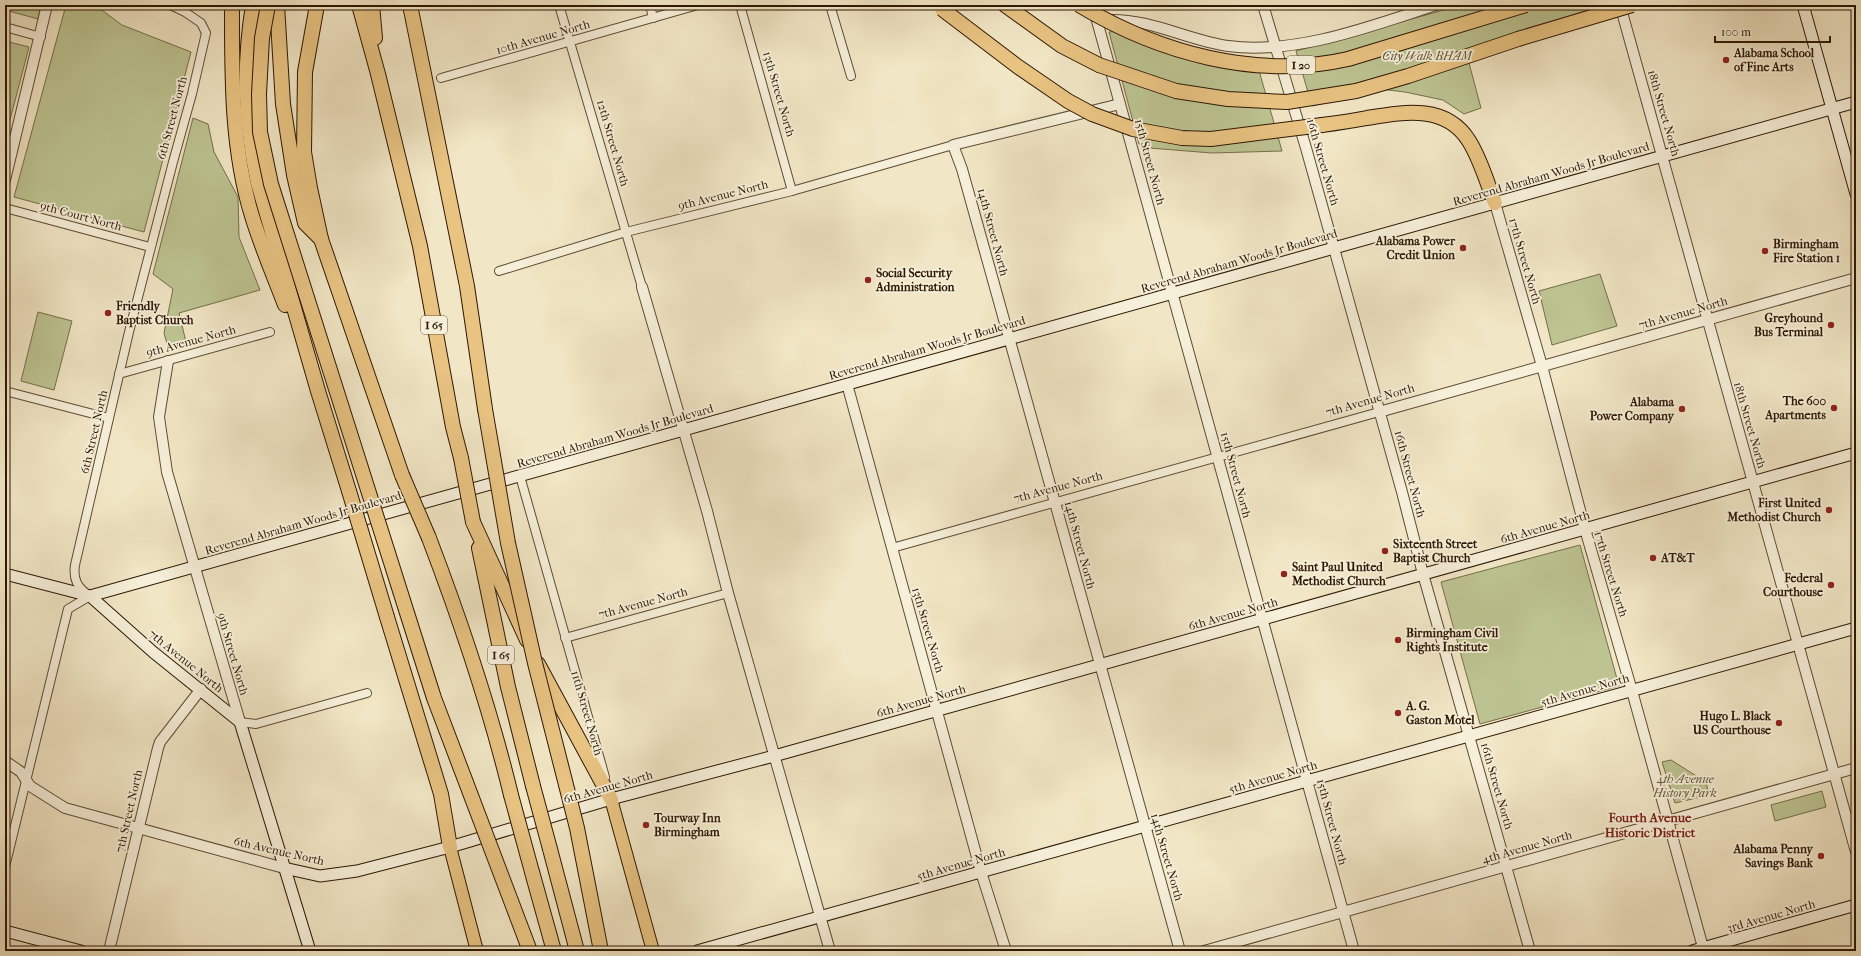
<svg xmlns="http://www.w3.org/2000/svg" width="1861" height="956" font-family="'IM FELL French Canon',serif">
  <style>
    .green { fill: #bdc492; stroke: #756e4a }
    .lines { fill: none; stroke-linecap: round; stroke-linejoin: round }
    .minor-casing { stroke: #5e4b34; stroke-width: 10 }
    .tertiary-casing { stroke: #5e4b34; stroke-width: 12 }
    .secondary-casing { stroke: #2d1703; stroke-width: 13 }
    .primary-casing { stroke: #2d1703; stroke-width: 14 }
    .motorway-casing { stroke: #2d1703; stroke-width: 16 }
    .minor { stroke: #f6efd9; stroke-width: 8 }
    .tertiary { stroke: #f6efd9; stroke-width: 10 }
    .secondary { stroke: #f6efd9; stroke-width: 11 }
    .primary { stroke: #e8c382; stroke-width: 12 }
    .motorway { stroke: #e8c382; stroke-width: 14 }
    .motorway-bridge-casing { stroke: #2d1703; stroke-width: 16; stroke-linecap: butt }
    .motorway-bridge { stroke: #e8c382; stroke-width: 14 }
    .poi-dot { fill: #8f2418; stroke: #f6efd9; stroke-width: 1.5 }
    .labels { text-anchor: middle; stroke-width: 3.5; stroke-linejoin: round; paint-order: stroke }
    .shield { fill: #f6efd9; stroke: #695843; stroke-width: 1 }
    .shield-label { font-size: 11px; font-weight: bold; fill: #2d1703 }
    .street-label { font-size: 12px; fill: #2d1703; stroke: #f6efd9 }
    .poi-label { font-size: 12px; font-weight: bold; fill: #2d1703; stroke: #f6efd9; text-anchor: start }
    .park-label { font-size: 12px; font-style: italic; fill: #5f5435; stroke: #f6efd9 }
    .neighbourhood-label { font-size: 13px; font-weight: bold; fill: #7a1f14; stroke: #f6efd9 }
  </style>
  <rect width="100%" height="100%" fill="#f1e6c5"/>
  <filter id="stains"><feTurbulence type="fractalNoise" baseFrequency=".005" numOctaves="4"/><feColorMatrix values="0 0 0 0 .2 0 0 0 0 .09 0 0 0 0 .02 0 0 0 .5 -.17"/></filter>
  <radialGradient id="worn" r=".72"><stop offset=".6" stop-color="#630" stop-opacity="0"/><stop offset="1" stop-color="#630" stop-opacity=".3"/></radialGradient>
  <g class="green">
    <path d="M5 5H41L38 19 5 10Z"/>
    <path d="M66 5H95L122 25 191 52 144 232 14 197Z"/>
    <path d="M1462 5H1600L1604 18 1469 63 1481 108 1464 114 1443 100 1405 92 1380 89 1312 106 1296 51Z"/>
    <path d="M1129 30 1193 48 1256 60 1282 151 1212 153 1149 148 1139 144 1109 32Z"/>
    <path d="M5 41 29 47 5 139Z"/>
    <path d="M193 118 208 124 214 152 238 197 239 237 260 290 179 313 187 346 169 351 164 333 173 289 153 274Z"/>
    <path d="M1600 274 1617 326 1552 345 1539 291Z"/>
    <path d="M38 312 72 321 54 390 21 381Z"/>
    <path d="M1580 545 1619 686 1480 724 1441 582Z"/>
    <path d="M1671 760 1706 782 1709 795 1675 803 1662 762Z"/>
    <path d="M1822 791 1826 807 1775 821 1771 805Z"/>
  </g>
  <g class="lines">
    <defs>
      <g id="minor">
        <path d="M559 5 642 287"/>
        <path d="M650 5 653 18"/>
        <path d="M740 5 792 191"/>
        <path d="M830 5 851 76"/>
        <path d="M5 27 41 37"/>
        <path d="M441 78 698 5"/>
        <path d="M5 208 150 247"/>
        <path d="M499 271 626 232 792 191 953 145"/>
        <path d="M119 374 270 332"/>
        <path d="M5 391 109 418"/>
        <path d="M520 476 605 777"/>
        <path d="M892 548 1379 412"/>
        <path d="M565 638 728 593"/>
        <path d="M240 722 256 724 367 693"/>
        <path d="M5 867 68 609 90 596C77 588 73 579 75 565L129 332 173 162 192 94 206 33 201 23 185 12 170 5"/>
      </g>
      <g id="tertiary">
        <path d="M1263 5 1306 148 1402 492 1423 574 1530 951"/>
        <path d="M1620 5 1856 852"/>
        <path d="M1094 10 1354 951"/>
        <path d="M1107 20C1150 18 1187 40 1228 46 1297 55 1371 26 1436 5"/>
        <path d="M1120 104 953 145 962 169 1180 951"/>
        <path d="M5 180 47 5"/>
        <path d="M1495 203 1542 366 1585 529 1632 691 1704 951"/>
        <path d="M642 287 707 511 728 593 830 951"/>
        <path d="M168 361 159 417 167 472 240 722"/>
        <path d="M847 384 981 872 1006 951"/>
        <path d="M1379 412 1856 278"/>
        <path d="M5 761 21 772 30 786 65 808 284 868"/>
        <path d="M109 951 158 748 160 742 201 689"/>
        <path d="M1204 951 1856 768"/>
      </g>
      <g id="secondary">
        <path d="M1803 5 1856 194"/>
        <path d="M5 574 90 596 1856 102"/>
        <path d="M90 596 153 652 240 722 310 951"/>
        <path d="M284 868 320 876 357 871 450 847 611 799 774 756 1856 453"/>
        <path d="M5 931 81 951"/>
        <path d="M697 951 1856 628"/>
        <path d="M1692 951 1856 905"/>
      </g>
      <g id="primary">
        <path d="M611 799 653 951"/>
        <path d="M450 847 477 951"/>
      </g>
      <g id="motorway">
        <path d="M232 5C232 75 231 148 252 216 261 246 274 276 285 305"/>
        <path d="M253 5C243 67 245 121 258 183L318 391 349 491"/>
        <path d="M277 5 283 104 294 175 305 223 321 239"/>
        <path d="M317 5 305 72 304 152 310 188 321 239 402 475"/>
        <path d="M359 5 378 74 420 246 453 427 461 458"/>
        <path d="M372 5 375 38"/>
        <path d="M410 5 467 286 485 409"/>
        <path d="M1005 5 1062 46 1099 65"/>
        <path d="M1322 125C1337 123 1352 121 1367 118 1404 112 1446 104 1469 141 1481 160 1487 183 1495 203"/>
        <path d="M473 522 527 640"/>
        <path d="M429 538C461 622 490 708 511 795"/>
        <path d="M479 548 508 687 533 786"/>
        <path d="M387 617 441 794 450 847"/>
        <path d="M538 664 611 799"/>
        <path d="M550 849 577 951"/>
        <path d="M532 872 554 951"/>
      </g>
    </defs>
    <use href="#minor" class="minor-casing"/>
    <use href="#tertiary" class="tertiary-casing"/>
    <use href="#secondary" class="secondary-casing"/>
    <use href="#primary" class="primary-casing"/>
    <use href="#motorway" class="motorway-casing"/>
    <use href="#minor" class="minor"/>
    <use href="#tertiary" class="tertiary"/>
    <use href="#secondary" class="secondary"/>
    <use href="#primary" class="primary"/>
    <use href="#motorway" class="motorway"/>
    <defs>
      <g id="motorway-bridge">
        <path d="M268 5 262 38 259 94 260 132 271 184 434 698 530 951"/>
        <path d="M1079 5C1159 53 1256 80 1348 59L1526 5"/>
        <path d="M942 9 1017 66 1068 101 1092 114 1133 129 1182 138 1211 139 1322 125"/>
        <path d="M1099 65 1176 91 1228 99 1287 102 1356 91 1408 76 1518 39 1632 5"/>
        <path d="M485 409 508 543 535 663 577 828 601 951"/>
        <path d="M461 458 473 522"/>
        <path d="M402 475 429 538"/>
        <path d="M349 491 387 617"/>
        <path d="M533 786 550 849"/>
        <path d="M511 795 532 872"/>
      </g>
    </defs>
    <use href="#motorway-bridge" class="motorway-bridge-casing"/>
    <use href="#motorway-bridge" class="motorway-bridge"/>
  </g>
  <g class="poi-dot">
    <circle cx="1726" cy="60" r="4"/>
    <circle cx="1463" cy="248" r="4"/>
    <circle cx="1765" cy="251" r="4"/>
    <circle cx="868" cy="280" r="4"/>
    <circle cx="108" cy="313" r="4"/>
    <circle cx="1831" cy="325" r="4"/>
    <circle cx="1834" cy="408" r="4"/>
    <circle cx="1682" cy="409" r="4"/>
    <circle cx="1829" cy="510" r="4"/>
    <circle cx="1385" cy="551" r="4"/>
    <circle cx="1653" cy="558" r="4"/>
    <circle cx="1284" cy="574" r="4"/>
    <circle cx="1831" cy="585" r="4"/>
    <circle cx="1398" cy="640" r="4"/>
    <circle cx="1398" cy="713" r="4"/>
    <circle cx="1779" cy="723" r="4"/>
    <circle cx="646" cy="825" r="4"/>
    <circle cx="1821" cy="856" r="4"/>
  </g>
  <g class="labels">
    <g class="shield">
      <rect x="1287" y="56" width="28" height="18" rx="3"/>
      <rect x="421" y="316" width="26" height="18" rx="3"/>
      <rect x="488" y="646" width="26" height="18" rx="3"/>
    </g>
    <g class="shield-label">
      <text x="1301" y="69">I 20</text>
      <text x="434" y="329">I 65</text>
      <text x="501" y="659">I 65</text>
    </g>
    <g class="street-label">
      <text transform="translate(543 37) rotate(-16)" y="4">10th Avenue North</text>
      <text transform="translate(779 94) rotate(74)" y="4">13th Street North</text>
      <text transform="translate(1664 113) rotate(74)" y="4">18th Street North</text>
      <text transform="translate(172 118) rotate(-75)" y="4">6th Street North</text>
      <text transform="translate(613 143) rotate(74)" y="4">12th Street North</text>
      <text transform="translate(1150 162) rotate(75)" y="4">15th Street North</text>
      <text transform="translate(1323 162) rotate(74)" y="4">16th Street North</text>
      <text transform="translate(1551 174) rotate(-16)" y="4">Reverend Abraham Woods Jr Boulevard</text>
      <text transform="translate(723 195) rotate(-14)" y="4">9th Avenue North</text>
      <text transform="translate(81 216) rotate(15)" y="4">9th Court North</text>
      <text transform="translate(993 232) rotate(75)" y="4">14th Street North</text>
      <text transform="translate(1239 261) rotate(-16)" y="4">Reverend Abraham Woods Jr Boulevard</text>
      <text transform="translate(1525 261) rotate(74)" y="4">17th Street North</text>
      <text transform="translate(1683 313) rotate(-16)" y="4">7th Avenue North</text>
      <text transform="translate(191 341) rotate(-15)" y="4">9th Avenue North</text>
      <text transform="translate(927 348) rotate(-16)" y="4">Reverend Abraham Woods Jr Boulevard</text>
      <text transform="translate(1370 400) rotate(-16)" y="4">7th Avenue North</text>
      <text transform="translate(1750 425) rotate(74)" y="4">18th Street North</text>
      <text transform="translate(94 432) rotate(-77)" y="4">6th Street North</text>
      <text transform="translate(615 436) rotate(-16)" y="4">Reverend Abraham Woods Jr Boulevard</text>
      <text transform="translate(1410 474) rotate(75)" y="4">16th Street North</text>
      <text transform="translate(1236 475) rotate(75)" y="4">15th Street North</text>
      <text transform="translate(1058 487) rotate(-15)" y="4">7th Avenue North</text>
      <text transform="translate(303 523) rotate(-16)" y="4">Reverend Abraham Woods Jr Boulevard</text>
      <text transform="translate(1545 527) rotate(-16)" y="4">6th Avenue North</text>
      <text transform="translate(1080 545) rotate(75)" y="4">14th Street North</text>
      <text transform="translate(1611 574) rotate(73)" y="4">17th Street North</text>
      <text transform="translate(643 603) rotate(-15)" y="4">7th Avenue North</text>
      <text transform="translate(1233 614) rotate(-16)" y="4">6th Avenue North</text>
      <text transform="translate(928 630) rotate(74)" y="4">13th Street North</text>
      <text transform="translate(233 654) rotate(74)" y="4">9th Street North</text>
      <text transform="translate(186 661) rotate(39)" y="4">7th Avenue North</text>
      <text transform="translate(1585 690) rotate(-16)" y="4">5th Avenue North</text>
      <text transform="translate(921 701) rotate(-16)" y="4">6th Avenue North</text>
      <text transform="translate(587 713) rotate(74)" y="4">11th Street North</text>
      <text transform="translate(1273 777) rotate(-16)" y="4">5th Avenue North</text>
      <text transform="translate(1497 786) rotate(74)" y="4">16th Street North</text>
      <text transform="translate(608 787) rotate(-16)" y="4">6th Avenue North</text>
      <text transform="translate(129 811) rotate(-77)" y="4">7th Street North</text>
      <text transform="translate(1332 822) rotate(75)" y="4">15th Street North</text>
      <text transform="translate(1527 847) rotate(-16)" y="4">4th Avenue North</text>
      <text transform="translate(279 851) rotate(13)" y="4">6th Avenue North</text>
      <text transform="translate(1167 857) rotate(74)" y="4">14th Street North</text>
      <text transform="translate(961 864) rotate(-16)" y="4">5th Avenue North</text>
      <text transform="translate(1771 916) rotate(-16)" y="4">3rd Avenue North</text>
    </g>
    <g class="poi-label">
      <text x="1734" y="57">Alabama School<tspan x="1734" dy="14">of Fine Arts</tspan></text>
      <text x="1455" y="245" text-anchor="end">Alabama Power<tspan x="1455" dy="14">Credit Union</tspan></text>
      <text x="1773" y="248">Birmingham<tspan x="1773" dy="14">Fire Station 1</tspan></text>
      <text x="876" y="277">Social Security<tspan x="876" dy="14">Administration</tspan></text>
      <text x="116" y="310">Friendly<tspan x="116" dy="14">Baptist Church</tspan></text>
      <text x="1823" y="322" text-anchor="end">Greyhound<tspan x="1823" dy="14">Bus Terminal</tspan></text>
      <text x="1826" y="405" text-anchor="end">The 600<tspan x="1826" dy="14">Apartments</tspan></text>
      <text x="1674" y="406" text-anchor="end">Alabama<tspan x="1674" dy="14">Power Company</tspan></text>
      <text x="1821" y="507" text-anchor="end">First United<tspan x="1821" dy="14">Methodist Church</tspan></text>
      <text x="1393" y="548">Sixteenth Street<tspan x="1393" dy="14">Baptist Church</tspan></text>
      <text x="1661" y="562">AT&amp;T</text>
      <text x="1292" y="571">Saint Paul United<tspan x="1292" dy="14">Methodist Church</tspan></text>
      <text x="1823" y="582" text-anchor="end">Federal<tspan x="1823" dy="14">Courthouse</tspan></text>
      <text x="1406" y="637">Birmingham Civil<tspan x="1406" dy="14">Rights Institute</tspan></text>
      <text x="1406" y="710">A. G.<tspan x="1406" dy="14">Gaston Motel</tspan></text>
      <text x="1771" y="720" text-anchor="end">Hugo L. Black<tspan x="1771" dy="14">US Courthouse</tspan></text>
      <text x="654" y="822">Tourway Inn<tspan x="654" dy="14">Birmingham</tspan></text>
      <text x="1813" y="853" text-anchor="end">Alabama Penny<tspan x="1813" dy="14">Savings Bank</tspan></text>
    </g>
    <g class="park-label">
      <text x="1427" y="60">City Walk BHAM</text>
      <text x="1685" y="783">4th Avenue<tspan x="1685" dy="14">History Park</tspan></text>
    </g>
    <g class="neighbourhood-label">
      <text x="1650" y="822">Fourth Avenue<tspan x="1650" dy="15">Historic District</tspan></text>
    </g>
  </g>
  <rect width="1861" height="956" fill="none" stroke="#f1e6c5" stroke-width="20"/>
  <rect x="6" y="6" width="1849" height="944" fill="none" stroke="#2d1703" stroke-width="2"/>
  <rect x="10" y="10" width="1841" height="936" fill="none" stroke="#2d1703"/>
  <path d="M1715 36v6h115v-6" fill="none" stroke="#2d1703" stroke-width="2"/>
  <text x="1721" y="36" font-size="12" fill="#2d1703" stroke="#f6efd9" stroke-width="3" paint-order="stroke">100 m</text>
  <rect width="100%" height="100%" filter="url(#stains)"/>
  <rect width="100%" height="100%" fill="url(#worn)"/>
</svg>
